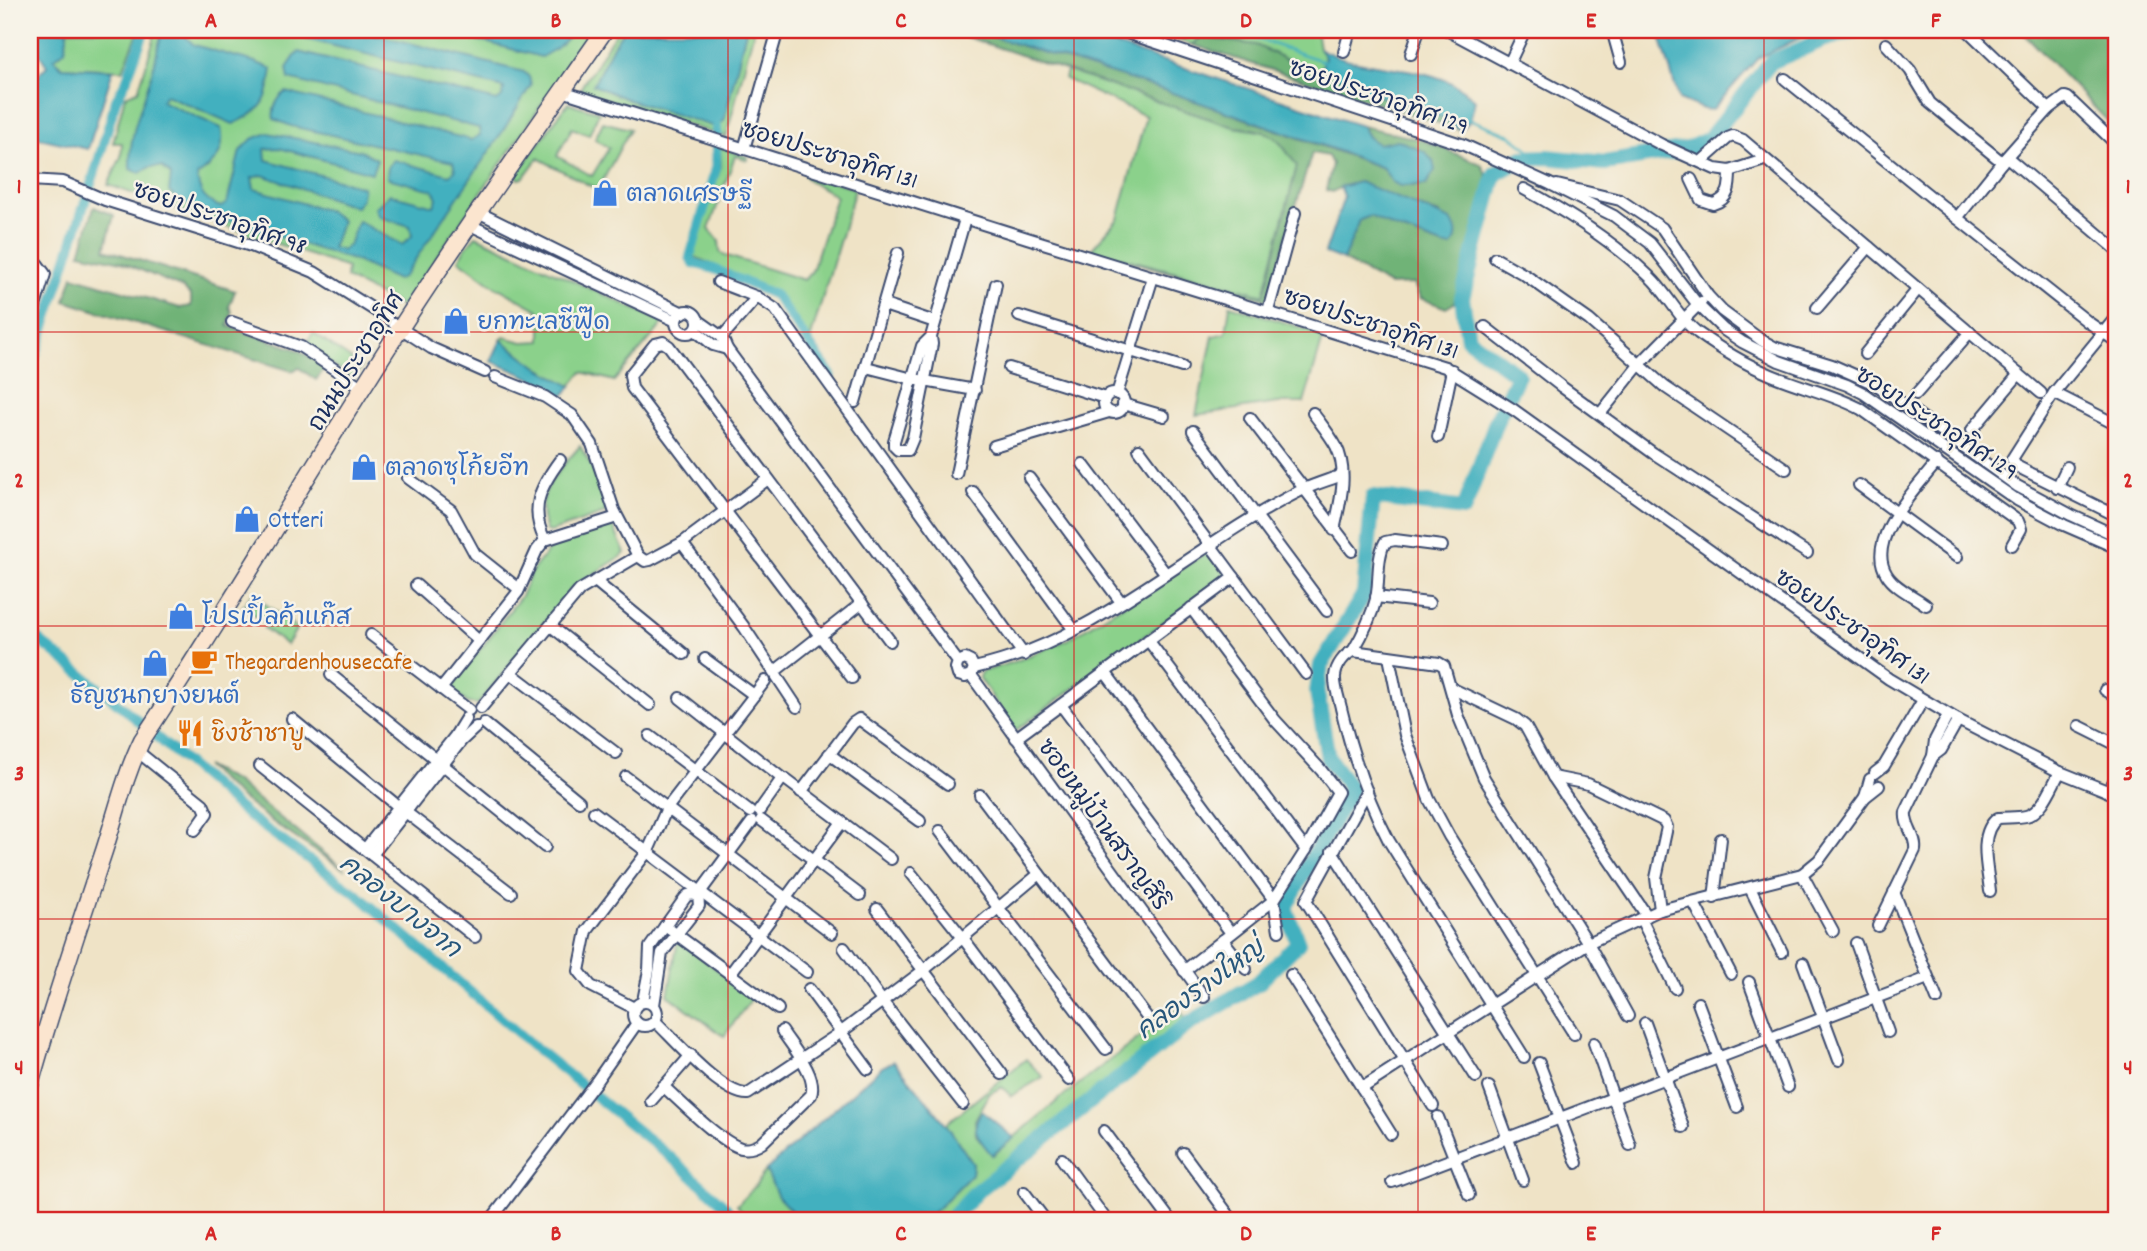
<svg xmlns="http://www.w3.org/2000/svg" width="2147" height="1251" font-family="Dekko,'Playpen Sans Thai',sans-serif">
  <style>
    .green { fill: #8bd18b; stroke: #538074; stroke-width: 2 }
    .forest { fill: #70b377; stroke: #46716a; stroke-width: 2 }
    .water { fill: #42b0bf; stroke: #2e708e; stroke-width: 2 }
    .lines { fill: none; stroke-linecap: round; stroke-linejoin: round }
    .stream { stroke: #42b0bf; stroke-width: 2.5 }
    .canal { stroke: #42b0bf; stroke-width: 10 }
    .river { stroke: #42b0bf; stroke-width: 16 }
    .street-casing { stroke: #3b4a6e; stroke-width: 14 }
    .secondary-casing { stroke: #3b4a6e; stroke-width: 19 }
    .street { stroke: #fff; stroke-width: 10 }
    .secondary { stroke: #fbe5cf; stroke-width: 16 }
    .grid { fill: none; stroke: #d62828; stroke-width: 2; stroke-opacity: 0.55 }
    .labels { text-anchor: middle; stroke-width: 5; stroke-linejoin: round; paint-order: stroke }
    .street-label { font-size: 24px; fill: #1b2f5e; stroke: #f7f3e8 }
    .shop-label { font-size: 24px; fill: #366cbe; stroke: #f7f3e8; text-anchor: start }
    .food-label { font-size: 24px; fill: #c56008; stroke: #f7f3e8; text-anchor: start }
    .water-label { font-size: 26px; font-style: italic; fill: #27567b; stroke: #f7f3e8 }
    .neatline { fill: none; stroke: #d62828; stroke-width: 2.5 }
    .grid-label { font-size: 23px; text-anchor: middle; font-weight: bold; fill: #d62828 }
  </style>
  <rect width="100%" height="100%" fill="#f7f3e8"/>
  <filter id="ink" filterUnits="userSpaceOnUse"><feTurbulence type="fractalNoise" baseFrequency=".0143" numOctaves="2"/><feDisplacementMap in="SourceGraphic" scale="14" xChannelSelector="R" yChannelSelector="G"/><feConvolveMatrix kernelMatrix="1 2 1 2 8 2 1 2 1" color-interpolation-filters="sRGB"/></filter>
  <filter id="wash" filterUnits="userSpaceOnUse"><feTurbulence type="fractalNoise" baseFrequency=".00686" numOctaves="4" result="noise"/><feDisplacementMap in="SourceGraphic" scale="28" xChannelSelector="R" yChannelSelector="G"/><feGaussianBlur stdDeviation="1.57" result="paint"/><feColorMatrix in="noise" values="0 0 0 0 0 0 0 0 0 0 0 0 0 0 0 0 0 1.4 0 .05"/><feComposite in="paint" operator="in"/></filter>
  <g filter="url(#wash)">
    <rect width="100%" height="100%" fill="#efe3c6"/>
    <g class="green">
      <path d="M68 30H139L123 70 62 67 53 59C66 53 66 42 68 30Z"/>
      <path d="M152 30H593L402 307 346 278 347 268 108 185 121 157 122 143H113L125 96 138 91 154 39Z"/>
      <path d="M618 30H624L613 46 594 85 629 100 717 126 724 120 746 30H754L726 137 580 91C583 80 591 74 596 65 602 53 609 42 618 30Z"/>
      <path d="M1154 30H1316L1319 48 1325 57 1322 68 1311 75C1279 53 1240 43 1201 37L1193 45 1152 31Z"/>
      <path d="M1067 71 1234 127 1271 133 1278 139 1297 166 1264 295 1091 250 1118 219 1146 116 1065 79Z"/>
      <path d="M568 103 599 112 589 135 572 128 557 156 592 176 609 148 595 139 603 122 630 129 598 190 538 158 523 178 519 179 516 175Z"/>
      <path d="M720 147 748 157 747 160 735 156 709 229 719 241 720 252 727 256 804 280 812 271 836 197C826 187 811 186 804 175L809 172 855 189 810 340 778 294 693 256 721 166Z"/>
      <path d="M476 236 663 322 661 326 614 381 582 372 571 386 539 368 501 340 504 337 523 342 541 341V323L538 310 493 285 459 260 465 248Z"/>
      <path d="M1230 305 1324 335 1304 403H1278L1196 415 1213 336 1226 333Z"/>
      <path d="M313 333 362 367 354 379 304 347Z"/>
      <path d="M580 446 592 467 606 508 605 513 550 532 546 531C533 491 557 474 580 446Z"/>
      <path d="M612 524 625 553 622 556 573 587 478 704 468 703 450 689 521 596 532 571 554 543Z"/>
      <path d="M1209 551 1227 576 1015 731 979 677 981 672 1014 662 1067 640Z"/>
      <path d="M252 594 297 628 287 645 264 628 267 624 243 606Z"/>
      <path d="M678 940 753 997 724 1036 668 995Z"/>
      <path d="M1178 1008 1186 1018 1019 1149 962 1200 943 1221H925L972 1174 973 1164 946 1124 1026 1059 1043 1077 1011 1096 1002 1087 990 1093 975 1120 976 1135 993 1155 1062 1097Z"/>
      <path d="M766 1170 778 1197 801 1221H749L737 1205 755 1186Z"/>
    </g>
    <g class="forest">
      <path d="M946 30H971L1164 90 1383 168C1396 189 1403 187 1426 185L1368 137 1362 126 1422 140 1481 164 1486 173 1487 182 1454 303 1446 308 1420 298 1414 284 1389 285 1343 260 1360 220 1370 216 1393 227 1445 246 1440 214 1393 198 1359 182 1343 186 1332 192 1326 190 1332 164 1328 156 1312 153 1267 300 1091 250 1264 295 1297 166C1274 133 1274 131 1234 127Z"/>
      <path d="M2020 30H2117V131Z"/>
      <path d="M1201 37 1256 45 1290 61 1311 75 1322 68 1362 90 1443 118 1461 130 1193 45Z"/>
      <path d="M94 207 114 215 105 249 235 291 229 307 232 312 228 326 298 350 326 367 316 380 299 368 292 371 65 301 73 276 180 308 191 306V296L183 288 122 262 80 253Z"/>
      <path d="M205 766 236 782 345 870C295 838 247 807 205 766Z"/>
    </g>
    <g class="water">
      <path d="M30 30H68L65 50 54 59 62 67 113 70 88 149 30 136V82L47 66 40 55 30 54Z"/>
      <path d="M163 30H179L194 45 255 62 272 69C267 102 265 110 233 124L166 95 161 101 221 128C226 152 215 164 197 176 199 193 205 202 221 207L227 203 240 151 252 139 268 133 361 151 377 159 372 173 279 148 265 149 266 160 363 187 362 198 356 207 262 175 252 178 254 189 329 211 342 221 332 248 342 250 349 245 358 221 402 245 412 236 410 226 379 217 375 208 390 194 434 206 437 198 433 190 387 178 388 166 394 160 449 175 455 171 453 162 291 126 274 119C272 109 277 98 286 92L471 140 480 135 479 128 289 79 287 68 298 52 497 101 502 97 504 88 297 37 296 30H358L524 72 529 77 531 85 503 131 404 276 397 280 356 261 217 217 181 202 169 192 171 175 162 167H150L140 173 130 169C129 132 142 107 152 73 156 59 158 44 163 30Z"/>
      <path d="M439 30H575L557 48 541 57Z"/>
      <path d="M624 30H746L724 121 717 126H712L629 100 593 85 613 46Z"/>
      <path d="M971 30H1069L1362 126 1368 137 1378 144 1398 140 1425 152 1433 161 1435 170 1426 185 1400 186 1392 182 1383 168 1336 150 1164 90Z"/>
      <path d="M1658 30H1729L1733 33 1737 30H1800L1806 35 1758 58 1712 110 1703 109 1679 99Z"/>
      <path d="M1319 48C1361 72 1415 62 1457 86 1463 89 1469 95 1475 100L1470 121 1461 130 1443 118 1362 90 1322 68 1325 57Z"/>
      <path d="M1359 182 1451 220C1457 229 1459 236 1452 246H1445L1393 227 1370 216 1360 220 1343 260 1325 253 1344 197 1340 187Z"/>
      <path d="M501 340 539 368 571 386 563 396 550 386 491 361Z"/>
      <path d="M894 1061 946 1124 973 1164 972 1174 925 1221H801L778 1197 766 1170 882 1067Z"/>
      <path d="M982 1111 1014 1138 992 1155C980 1140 968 1129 982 1111Z"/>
    </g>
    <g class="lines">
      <g class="stream">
        <path d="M1230 30 1326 62"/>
        <path d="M1469 119 1510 135 1539 157"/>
      </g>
      <g class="canal">
        <path d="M1815 30 1825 39"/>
        <path d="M717 133V127"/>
        <path d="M716 148V168L690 257 693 263 714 269 775 295 831 375"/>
        <path d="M30 373 98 162 116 100 126 81 145 30"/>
        <path d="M30 633 121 706 247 815 358 895 532 1045 674 1160 725 1206 736 1221"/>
      </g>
      <path class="river" d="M949 1221 977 1191 1187 1025 1258 983 1298 943 1285 907 1351 789 1328 758 1317 692 1321 665 1364 594 1373 497 1464 509 1496 422 1518 375 1468 339 1462 298 1495 174 1523 158 1547 157 1605 163 1688 149 1709 139 1771 62 1825 39 1858 30"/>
    </g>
  </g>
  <g filter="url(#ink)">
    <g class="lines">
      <defs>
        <g id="street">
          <path d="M1118 30 1464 145 1550 184 1614 216 1650 243 1698 305 1724 330 1742 342 1779 361 1847 385 1863 393 2017 500 2064 525 2117 548"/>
          <path d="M1447 30 1662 145 1715 169 1730 171 1764 160"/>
          <path d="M1612 30 1621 62"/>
          <path d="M1967 30 2049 109 2002 162 1957 218 2088 322 2117 342"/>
          <path d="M1886 44 1910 70 1930 103 2002 162"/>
          <path d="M1344 52 1350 30"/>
          <path d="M1411 54 1419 30"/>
          <path d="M1509 64 1525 30"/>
          <path d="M1785 79 1957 218"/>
          <path d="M562 91 1027 238 1445 367 1514 410 1889 679 1958 720 2060 772 2117 795"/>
          <path d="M2049 109 2065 97 2068 98 2117 145"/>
          <path d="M744 149 778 30"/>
          <path d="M2007 157 2117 250"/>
          <path d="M1702 161 1728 138 1733 136 1743 140 2041 393"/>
          <path d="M1691 179 1701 200 1713 204C1730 199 1730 186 1730 171"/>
          <path d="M30 180 63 182 105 200 251 246 314 272 387 318"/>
          <path d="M1557 185 1620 200 1662 228 1708 296 1722 311 1761 340 1774 347 1832 365 1877 385 2017 486 2071 515 2117 536"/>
          <path d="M1524 189C1567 212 1615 243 1650 277 1668 294 1678 318 1698 333 1719 348 1743 363 1767 373 1798 387 1831 393 1861 409L2018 521 2021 529 2012 545"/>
          <path d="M478 212 683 313"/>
          <path d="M470 225 676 321"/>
          <path d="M30 254 45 274 30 322"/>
          <path d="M1495 258 1525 275 1589 320 1665 387 1786 469"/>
          <path d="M718 282 757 297 775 309 1024 655"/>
          <path d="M884 305 935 322"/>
          <path d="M1817 308 1869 247"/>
          <path d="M1268 311 1295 213"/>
          <circle cx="687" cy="322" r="11"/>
          <path d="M1019 316 1182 367"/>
          <path d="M2117 316 2054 393 2012 459 2018 467 2117 516"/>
          <path d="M698 320 722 337 727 349 958 662 956 668 958 675 965 677 971 675 974 668 971 662 965 659 958 662"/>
          <path d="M232 322 301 347 363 388"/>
          <path d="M394 324 431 348 485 372"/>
          <path d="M1485 327 1562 387 1653 453 1807 553"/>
          <path d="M695 330 713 345 727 349"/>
          <path d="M722 337 757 297"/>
          <path d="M931 337 922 346 894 441V446L898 450H908L913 438 932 344 931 337 965 219"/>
          <path d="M1865 354 1918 289"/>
          <path d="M866 367 913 379 975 390"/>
          <path d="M1009 368 1105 398"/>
          <path d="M2054 393 2117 425"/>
          <circle cx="1114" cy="403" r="10"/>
          <path d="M1117 394 1153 277"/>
          <path d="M1916 394 1970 332"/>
          <path d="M855 402 898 253"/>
          <path d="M1123 404 1164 416"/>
          <path d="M1313 413C1321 424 1330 435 1336 446 1349 472 1340 503 1334 530"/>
          <path d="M1600 414 1639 365 1701 302"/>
          <path d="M1250 418 1352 551"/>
          <path d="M1972 430 2019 374"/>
          <path d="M1193 431 1327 611"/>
          <path d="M1438 437 1452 370"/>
          <path d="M994 446 1109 412"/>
          <path d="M1139 449 1306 674"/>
          <path d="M1083 464 1166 574"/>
          <path d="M956 474 996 284"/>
          <path d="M408 478 451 510 475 554 519 589"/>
          <path d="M1029 478 1121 602"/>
          <path d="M1859 485 1957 557"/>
          <path d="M2057 488 2067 467"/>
          <path d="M973 492 1074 630"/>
          <path d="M545 540C529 509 540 487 560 460"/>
          <path d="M682 543 744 627 797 707"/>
          <path d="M638 556 645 561 650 560 682 543 768 479"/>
          <path d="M595 581 684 654"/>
          <path d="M416 585 479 641"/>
          <path d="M1376 597 1429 603"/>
          <path d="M1926 605C1914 596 1895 588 1887 575 1864 540 1916 489 1937 462"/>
          <path d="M551 626 650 705"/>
          <path d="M371 635 469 710"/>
          <path d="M1148 640 1306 850"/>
          <path d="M1353 651C1363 634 1371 618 1376 599 1380 581 1376 559 1385 542L1395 540 1442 546"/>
          <path d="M1389 657 1405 735 1429 799 1449 836 1574 1034"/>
          <path d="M705 659 754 695"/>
          <path d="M974 668C1098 641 1191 545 1302 490 1315 484 1329 480 1342 475"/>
          <path d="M774 672 862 603"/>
          <path d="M1105 672 1274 900 1279 931"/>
          <path d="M512 674 616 753"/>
          <path d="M331 675 545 847"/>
          <path d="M971 675 1204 997"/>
          <path d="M852 678 632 388 630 375 655 344 663 342 669 346 890 641"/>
          <path d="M1451 688 1516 719 1525 726 1553 777 1647 916"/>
          <path d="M441 689 518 592 537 550 545 540 617 517"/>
          <path d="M2105 690 2117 697"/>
          <path d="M680 698 783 779"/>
          <path d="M1061 705 1231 933"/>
          <path d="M481 708 580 590 638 556 614 510 592 444 572 415 545 397 495 377"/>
          <path d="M292 719 399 807 511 893"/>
          <path d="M484 723 579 801"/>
          <path d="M2079 726 2117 745"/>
          <path d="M650 736 750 812"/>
          <path d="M1016 738 1234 577"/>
          <path d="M137 751 203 804 207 813 195 830"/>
          <path d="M829 754 920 821"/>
          <path d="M1933 756 1935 740 1948 715"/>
          <path d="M260 766 475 937"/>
          <path d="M1875 773 1884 766 1923 700"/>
          <path d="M626 777 832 933"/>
          <path d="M1553 777 1588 784 1664 821 1667 827 1656 878 1660 910"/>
          <path d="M1367 791 1306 901 1433 1106"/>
          <path d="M801 792 853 723 859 719 948 784"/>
          <path d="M2108 792 2117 776"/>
          <path d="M980 795 1149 1020"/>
          <path d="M1865 797 1870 779"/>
          <path d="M759 811 781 780 785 779 891 859"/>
          <path d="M594 812 807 972"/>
          <path d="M761 820 860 895"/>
          <path d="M940 831 1106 1049"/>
          <path d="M365 849 455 736 466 718"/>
          <path d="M1332 851 1476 1077"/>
          <path d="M372 855 462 740 476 727"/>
          <path d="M911 873 963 938 1069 1080"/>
          <path d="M1802 874 1833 931"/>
          <path d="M1750 888 1782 952"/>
          <path d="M1990 891C1988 870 1977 833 1998 818 2007 817 2017 818 2026 816 2043 812 2052 785 2060 772"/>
          <path d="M1894 892 1937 999"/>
          <path d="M1714 898 1721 839"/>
          <path d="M1694 903 1731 974"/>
          <path d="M877 909 1002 1074"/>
          <path d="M1641 919 1675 988"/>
          <path d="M665 926 778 1009"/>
          <path d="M1878 926 1915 850C1917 836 1904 826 1906 812L1933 756 1941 750 1958 720"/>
          <path d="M1223 940 1246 969"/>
          <path d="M1856 943 1888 1032"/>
          <path d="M844 948 882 1001 963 1104"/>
          <path d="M1803 963 1839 1060"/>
          <path d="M1184 971 1274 900 1306 850 1338 792 1321 770 1275 720 1191 608"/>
          <path d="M730 974 842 822"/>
          <path d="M1291 975 1391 1134"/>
          <path d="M1749 982 1788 1087"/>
          <path d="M809 989 868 1069"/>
          <path d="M643 1001 649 970 650 947 685 898 688 895 698 894 701 891 752 822"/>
          <circle cx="645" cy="1014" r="12"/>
          <path d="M1698 1003 1737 1107"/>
          <path d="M654 1005 662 953 699 906 698 894"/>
          <path d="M634 1008 591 986 579 971 587 931 648 851 667 808 765 681"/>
          <path d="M655 1021C674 1039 722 1095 748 1094L840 1033 924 970 1039 874"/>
          <path d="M1645 1023 1683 1127"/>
          <path d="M1594 1043 1630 1145"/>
          <path d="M1524 1057 1389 841C1367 799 1352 754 1341 708 1339 698 1334 686 1335 676 1336 666 1344 655 1353 651L1439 663 1444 666 1458 715 1484 778 1588 943 1628 1016"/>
          <path d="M1539 1063 1577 1163"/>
          <path d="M663 1086C681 1102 720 1142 741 1148 749 1150 756 1147 762 1143L811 1095C818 1076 793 1048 782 1031"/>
          <path d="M1489 1087 1523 1180"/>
          <path d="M1362 1088 1588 943 1660 910 1802 874 1819 860 1865 797 1879 786"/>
          <path d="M651 1101 691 1055"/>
          <path d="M1438 1117 1469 1195"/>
          <path d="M1104 1131 1171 1221"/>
          <path d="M1183 1153 1233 1221"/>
          <path d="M1062 1159 1107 1221"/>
          <path d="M1392 1182 1928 978"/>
          <path d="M1024 1192 1046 1221"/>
          <path d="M2002 1220 2046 1221"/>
          <path d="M490 1221 595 1083 637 1023"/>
        </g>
        <path id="secondary" d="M30 1085C52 1006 78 929 104 851 116 814 125 775 142 740 227 612 304 479 387 349 456 241 531 136 605 30"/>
      </defs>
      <use href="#street" class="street-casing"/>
      <use href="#secondary" class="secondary-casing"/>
      <use href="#street" class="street"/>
      <use href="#secondary" class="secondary"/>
    </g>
  </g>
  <path class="grid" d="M384 30V1221M728 30V1221M1074 30V1221M1418 30V1221M1764 30V1221M30 332H2117M30 626H2117M30 919H2117"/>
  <defs>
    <symbol id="shop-bare" viewBox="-9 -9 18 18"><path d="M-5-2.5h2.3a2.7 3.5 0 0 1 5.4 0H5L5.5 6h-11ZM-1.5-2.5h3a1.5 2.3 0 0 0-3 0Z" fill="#3f7fe0" stroke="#f7f3e8" stroke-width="2.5" paint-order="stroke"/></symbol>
    <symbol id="cafe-bare" viewBox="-9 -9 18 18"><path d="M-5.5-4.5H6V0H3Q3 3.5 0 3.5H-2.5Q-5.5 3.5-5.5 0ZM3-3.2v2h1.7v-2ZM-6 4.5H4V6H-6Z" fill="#e8710a" stroke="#f7f3e8" stroke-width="2.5" paint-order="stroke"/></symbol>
    <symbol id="restaurant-bare" viewBox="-9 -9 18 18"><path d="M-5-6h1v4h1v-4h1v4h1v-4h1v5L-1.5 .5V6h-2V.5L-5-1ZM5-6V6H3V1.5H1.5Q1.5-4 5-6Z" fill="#e8710a" stroke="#f7f3e8" stroke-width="2.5" paint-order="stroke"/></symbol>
  </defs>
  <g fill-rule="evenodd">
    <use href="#shop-bare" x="586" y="174" width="38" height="38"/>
    <use href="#shop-bare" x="437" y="302" width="38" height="38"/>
    <use href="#shop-bare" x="345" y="448" width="38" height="38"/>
    <use href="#shop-bare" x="228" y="500" width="38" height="38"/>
    <use href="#shop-bare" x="162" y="597" width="38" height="38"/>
    <use href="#cafe-bare" x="185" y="642" width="38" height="38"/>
    <use href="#shop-bare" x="136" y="644" width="38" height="38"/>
    <use href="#restaurant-bare" x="171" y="714" width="38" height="38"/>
  </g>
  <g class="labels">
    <g class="street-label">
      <text transform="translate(1379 96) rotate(19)" y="8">ซอยประชาอุทิศ 129</text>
      <text transform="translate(830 154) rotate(17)" y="8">ซอยประชาอุทิศ 131</text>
      <text transform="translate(220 217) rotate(19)" y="8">ซอยประชาอุทิศ 98</text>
      <text transform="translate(1371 323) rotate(18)" y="8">ซอยประชาอุทิศ 131</text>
      <text transform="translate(355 361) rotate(-58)" y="8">ถนนประชาอุทิศ</text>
      <text transform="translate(1937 422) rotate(33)" y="8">ซอยประชาอุทิศ 129</text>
      <text transform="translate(1853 626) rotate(35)" y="8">ซอยประชาอุทิศ 131</text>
      <text transform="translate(1104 824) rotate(54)" y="8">ซอยหมู่บ้านสราญสิริ</text>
    </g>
    <g class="shop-label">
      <text x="626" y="201">ตลาดเศรษฐี</text>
      <text x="477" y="329">ยกทะเลซีฟู๊ด</text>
      <text x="385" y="475">ตลาดซุโก้ยอีท</text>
      <text x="268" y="527">Otteri</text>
      <text x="202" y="624">โปรเปิ้ลค้าแก๊ส</text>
      <text x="155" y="703" text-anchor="middle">ธัญชนกยางยนต์</text>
    </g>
    <g class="food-label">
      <text x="225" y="669">Thegardenhousecafe</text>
      <text x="211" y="741">ชิงช้าชาบู</text>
    </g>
    <g class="water-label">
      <text transform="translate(401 905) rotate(39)" y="9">คลองบางจาก</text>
      <text transform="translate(1199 988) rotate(-36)" y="9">คลองรางใหญ่</text>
    </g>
  </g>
  <rect width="2147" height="1251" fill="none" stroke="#f7f3e8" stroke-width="77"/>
  <rect x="38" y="38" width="2070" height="1174" class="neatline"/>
  <g class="grid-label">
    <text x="211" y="27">A</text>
    <text x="556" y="27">B</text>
    <text x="901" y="27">C</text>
    <text x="1246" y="27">D</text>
    <text x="1591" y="27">E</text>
    <text x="1936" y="27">F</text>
    <text x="19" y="193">1</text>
    <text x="2128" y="193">1</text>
    <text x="19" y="487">2</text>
    <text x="2128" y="487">2</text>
    <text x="19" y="780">3</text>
    <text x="2128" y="780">3</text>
    <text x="19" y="1074">4</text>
    <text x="2128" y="1074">4</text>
    <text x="211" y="1240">A</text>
    <text x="556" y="1240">B</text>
    <text x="901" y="1240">C</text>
    <text x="1246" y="1240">D</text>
    <text x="1591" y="1240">E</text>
    <text x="1936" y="1240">F</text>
  </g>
</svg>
